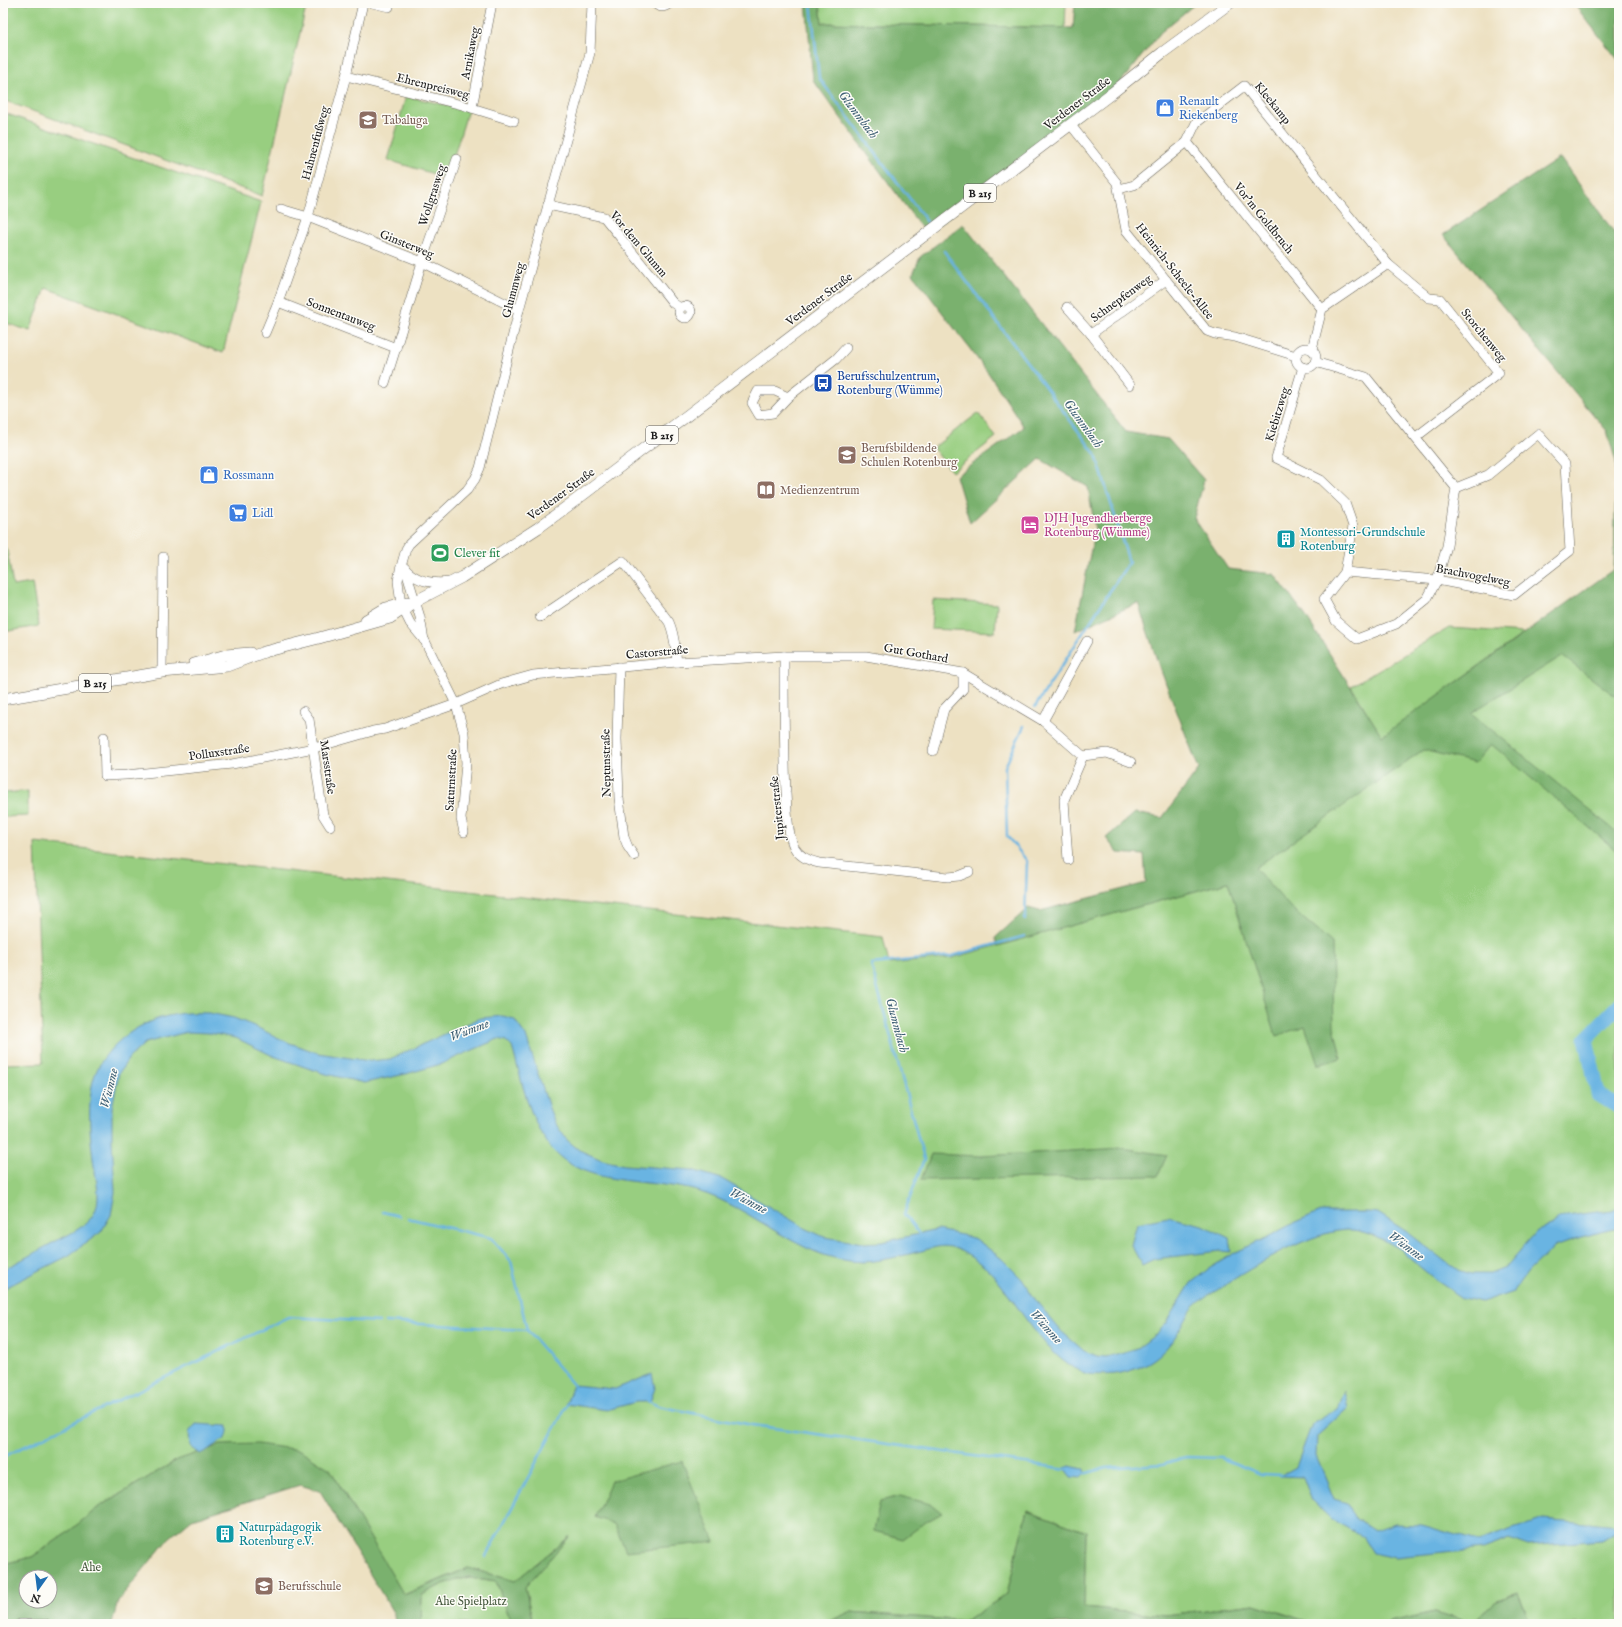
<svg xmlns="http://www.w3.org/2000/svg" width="1622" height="1627" font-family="'IM FELL English',serif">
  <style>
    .green { fill: #98ce80; stroke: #5a754e }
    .forest { fill: #7ab16e; stroke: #4b6645; fill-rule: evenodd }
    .water { fill: #69b4e2; stroke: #42687f }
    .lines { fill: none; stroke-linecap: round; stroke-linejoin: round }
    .stream { stroke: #69b4e2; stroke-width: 2.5 }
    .river { stroke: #69b4e2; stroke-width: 15 }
    .minor-casing { stroke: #656156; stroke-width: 10 }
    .major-casing { stroke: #656156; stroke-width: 12 }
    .minor { stroke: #fff; stroke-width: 9 }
    .major { stroke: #fff; stroke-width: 11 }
    .labels { text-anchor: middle; stroke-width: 3; stroke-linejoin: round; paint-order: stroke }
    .shield { fill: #fdfcf7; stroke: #605f5e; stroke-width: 1 }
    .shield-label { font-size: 11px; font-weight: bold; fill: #1c1c1c }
    .street-label { font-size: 12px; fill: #1c1c1c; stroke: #fdfcf7 }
    .shop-label { font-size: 12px; fill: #366cbe; stroke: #fdfcf7; text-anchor: start }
    .education-label { font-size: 12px; fill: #785e54; stroke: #fdfcf7; text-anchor: start }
    .transit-label { font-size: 12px; fill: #164399; stroke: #fdfcf7; text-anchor: start }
    .hotel-label { font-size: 12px; fill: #b23c85; stroke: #fdfcf7; text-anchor: start }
    .culture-label { font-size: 12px; fill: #0d838f; stroke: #fdfcf7; text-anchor: start }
    .leisure-label { font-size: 12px; fill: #27864d; stroke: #fdfcf7; text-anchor: start }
    .park-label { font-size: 12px; fill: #475a3f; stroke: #fdfcf7 }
    .water-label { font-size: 13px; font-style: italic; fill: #3f6075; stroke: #fdfcf7 }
  </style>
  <rect width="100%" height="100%" fill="#fdfcf7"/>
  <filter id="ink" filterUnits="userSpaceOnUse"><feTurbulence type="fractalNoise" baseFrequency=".025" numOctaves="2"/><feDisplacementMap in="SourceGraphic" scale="8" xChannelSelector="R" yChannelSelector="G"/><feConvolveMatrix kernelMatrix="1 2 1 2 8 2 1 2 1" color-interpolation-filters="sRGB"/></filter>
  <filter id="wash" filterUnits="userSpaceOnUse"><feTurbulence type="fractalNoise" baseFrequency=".012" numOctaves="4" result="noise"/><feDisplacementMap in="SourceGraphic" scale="16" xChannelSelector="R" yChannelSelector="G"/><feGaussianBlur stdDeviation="0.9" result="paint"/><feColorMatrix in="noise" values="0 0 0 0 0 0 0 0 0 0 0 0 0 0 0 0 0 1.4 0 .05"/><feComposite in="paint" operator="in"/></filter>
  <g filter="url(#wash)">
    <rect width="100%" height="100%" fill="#ede1c2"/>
    <g class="green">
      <path d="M3 3H307L262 196 3 100Z"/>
      <path d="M820 3H1066L1065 28 822 23Z"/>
      <path d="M406 96 468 110 447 178 388 160Z"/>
      <path d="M7 114 261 202 223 353 46 288 30 331 3 322V121Z"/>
      <path d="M978 413 996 437 952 472 933 448Z"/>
      <path d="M3 549H7L13 586 32 583 39 626 3 632Z"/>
      <path d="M1619 597V1624H1531L1518 1593 1495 1602 1473 1623 1435 1612 1390 1622 1389 1624H1315L1254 1604 1165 1615 1084 1607 1086 1532 1027 1510 1007 1594 966 1621 850 1612 823 1624H533L525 1587 567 1539 515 1581 468 1568 403 1595 330 1469 177 1460 100 1506 67 1533 32 1557 3 1564V1064L43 1063 35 843 883 937 889 964 952 958 1228 882Z"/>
      <path d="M933 600 997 604 995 632 931 629Z"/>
      <path d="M1449 628 1524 633 1382 737 1351 686Z"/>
      <path d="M28 791V816L3 817V793Z"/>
      <path d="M469 1577 496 1581 512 1624H421L422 1595 443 1584Z"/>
    </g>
    <g class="forest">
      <path d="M806 3H820L822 23 1073 28 1075 3H1196L1161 32 1112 93 926 234 813 80Z"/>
      <path d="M1573 3H1619V61Z"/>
      <path d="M1560 158 1619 239V699L1562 656 1471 713 1619 834V853L1491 744 1475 763 1423 750 1255 868 1290 907 1332 943 1334 1026 1341 1058 1318 1065 1305 1026 1276 1036 1228 882 998 946 995 938 1028 908 1040 911 1146 883 1144 855 1118 853 1106 838 1135 813 1162 818 1199 769 1158 663 1138 603 1075 631 1095 529 1088 487 1040 459 970 523 956 476 1024 427 989 374 913 274 920 257 963 224 1126 432 1168 439 1204 480 1194 518 1228 569 1274 574 1305 615 1382 736 1614 569 1616 462 1607 431 1443 235Z"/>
      <path d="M1122 1148 1167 1155 1158 1176 921 1180 931 1154 981 1156Z"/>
      <path d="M258 1444 300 1450 330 1469 404 1595 468 1568 515 1581 570 1536 525 1587 533 1624H512L496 1581 469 1577 443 1584 422 1595 421 1624H395L394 1614 320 1491 300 1485 192 1519 169 1538 118 1601 112 1624H3V1564L32 1557 67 1533 100 1506 177 1460 220 1445ZM26 1577H50V1601H26Z"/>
      <path d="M682 1461 715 1542 626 1551 614 1524 595 1517 611 1481Z"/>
      <path d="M900 1496 931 1504 942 1513 926 1522 903 1539 874 1531 880 1501Z"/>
      <path d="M1027 1510 1086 1532 1084 1607 1165 1615 1254 1604 1315 1624H823L850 1612 966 1621 1007 1594Z"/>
      <path d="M1518 1593 1531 1624H1389L1390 1622 1435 1612 1473 1623 1495 1602Z"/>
    </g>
    <g class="water">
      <path d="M209 1013 234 1018 254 1026 287 1042 318 1053 370 1061 390 1059 480 1018 503 1016 514 1019 526 1036 549 1108 555 1123 567 1140 579 1150 602 1160 624 1165 692 1170 722 1179 805 1228 824 1237 863 1243 882 1242 937 1230 962 1235 976 1239 1002 1259 1022 1279 1037 1302 1061 1331 1084 1351 1097 1356 1106 1357 1138 1348 1155 1335 1166 1324 1191 1283 1207 1270 1236 1252 1262 1240 1288 1226 1321 1212H1369L1378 1213 1410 1234 1455 1269 1472 1274H1490L1505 1268 1537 1231 1554 1225 1559 1219 1567 1216 1619 1209V1228L1580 1237 1555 1246 1528 1272 1513 1292 1481 1303 1464 1299 1437 1281 1404 1254 1402 1250C1387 1242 1370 1231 1352 1230 1316 1228 1252 1267 1222 1287 1213 1293 1203 1298 1195 1306 1189 1311 1185 1321 1180 1329 1166 1353 1149 1367 1121 1373 1114 1375 1095 1375 1088 1374 1049 1364 1019 1305 994 1276 985 1265 971 1257 959 1250 943 1242 932 1249 917 1252 902 1256 877 1262 862 1262 797 1260 756 1208 697 1191 652 1178 585 1188 552 1149 529 1121 522 1081 512 1047L506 1041 498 1039 441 1064 406 1074 364 1083 322 1073 273 1056 236 1038 209 1033 187 1032 145 1043 129 1058 119 1073 112 1108V1140L115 1192 111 1215 101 1232 68 1256 3 1289V1270C21 1260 38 1251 56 1241 68 1235 83 1228 91 1218 104 1202 95 1178 93 1159 90 1135 86 1096 96 1072 109 1042 142 1020 173 1015 184 1012 198 1013 209 1013Z"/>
      <path d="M1168 1217 1203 1225 1229 1238 1231 1252 1221 1251 1154 1259 1142 1265 1131 1245 1137 1223Z"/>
      <path d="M652 1374 655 1388 650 1402H636L607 1410 566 1404 573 1385 615 1389Z"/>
      <path d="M1344 1390 1348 1408 1317 1436 1316 1456 1334 1499 1347 1503 1354 1517 1375 1531 1394 1524 1421 1525 1477 1541 1544 1519 1619 1526V1530L1602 1540 1529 1546 1510 1539 1483 1549 1396 1558 1373 1553 1363 1537 1331 1519 1312 1501 1303 1477 1280 1476 1296 1467 1312 1424 1337 1409Z"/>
      <path d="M196 1424 228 1426V1432L224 1440C215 1443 209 1451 200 1454L190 1446 189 1432Z"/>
      <path d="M1069 1466 1084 1469 1085 1474 1081 1478 1071 1477 1064 1468Z"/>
    </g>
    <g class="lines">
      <g class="stream">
        <path d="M811 3 819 78 928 223"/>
        <path d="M944 251 1096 455 1129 562 1035 707"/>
        <path d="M1024 726 1005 767 1007 836 1027 861 1025 920"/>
        <path d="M383 1212 399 1216"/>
        <path d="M408 1218 491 1238 511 1261 527 1330"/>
        <path d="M920 1235 904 1214 924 1159 871 964 952 956 1025 936"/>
        <path d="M385 1322 527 1330 575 1387"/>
        <path d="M648 1401 658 1406 752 1425 1067 1469"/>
        <path d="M3 1457 288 1317 379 1322"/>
        <path d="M1083 1474 1106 1468 1162 1464 1186 1457 1221 1458 1261 1474 1282 1475"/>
        <path d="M486 1556 568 1403"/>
      </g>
      <path class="river" d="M1619 1005 1586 1039 1598 1094 1619 1107"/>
    </g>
  </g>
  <g filter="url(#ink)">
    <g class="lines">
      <defs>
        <g id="minor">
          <path d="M363 3 346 76 308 217 278 302 396 348 422 262 457 159"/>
          <path d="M372 3 389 7"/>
          <path d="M654 3C659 8 665 8 670 3"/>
          <path d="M346 76 462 105 514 121"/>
          <path d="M472 108 492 3"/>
          <path d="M1070 124 1117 183 1126 230 1207 331 1215 334 1235 337 1296 356"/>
          <path d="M1187 142 1322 309"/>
          <path d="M1119 189 1134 185 1187 142 1196 123 1244 86 1388 264 1429 298 1440 299 1499 373 1416 437"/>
          <path d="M548 205 604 217 673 303 680 308"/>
          <path d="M281 209 308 217 422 262 519 310"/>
          <circle cx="685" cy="312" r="6"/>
          <path d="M1067 307 1091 334 1130 385"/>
          <path d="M265 333 278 302"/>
          <path d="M1091 334 1166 280"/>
          <circle cx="1306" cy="358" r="10"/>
          <path d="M1312 349 1322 309 1388 264"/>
          <path d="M1303 367 1276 458 1321 480 1345 503 1353 526 1345 572 1324 599 1336 621 1357 639 1396 624 1427 599 1437 580 1447 546 1456 488 1366 377 1315 362"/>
          <path d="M385 383 396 348"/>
          <path d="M788 397 775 391H758L752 403 759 415 773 413 788 397 836 359 846 348"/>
          <path d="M405 568 420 617 424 640"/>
          <path d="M405 569C418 582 432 584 450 582"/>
          <path d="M1345 572 1437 580 1514 595 1570 551 1565 464 1538 434 1488 475 1456 488"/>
          <path d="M540 617 623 561 669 622C675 635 675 648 677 662"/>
          <path d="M784 656C784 701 784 747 786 793 787 808 787 833 794 847 799 856 809 861 819 863L948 877 959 876 969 872"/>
          <path d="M619 667 617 739 619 798 624 837 628 847 634 856"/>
          <path d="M162 672 163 557"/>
          <path d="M303 711 309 719 323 815 330 826"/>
          <path d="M1043 721 1087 641"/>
          <path d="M104 737 105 776 126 775 232 764 314 748 373 731 385 729 456 704 501 684 533 675 677 662 784 656H866L963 673 1043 721 1083 756 1064 800 1068 860"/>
          <path d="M933 751 944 709 963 689V673"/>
          <path d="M1083 756 1107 753 1131 762"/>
          <path d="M464 832 461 819 466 763 464 733 456 704 425 641 410 623 401 605 398 581 400 570 406 549 409 544 467 490 475 479 480 468 519 310 590 53 592 3"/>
          <path d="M20 1624H46"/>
        </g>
        <g id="major">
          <path d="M366 620 386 608 407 603"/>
          <path d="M194 664 226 655 250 653"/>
          <path d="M3 699 162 672 227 666 264 652 319 638 390 618 414 602 462 577 538 528 576 500 1112 93 1162 53 1230 3"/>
        </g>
      </defs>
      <use href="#minor" class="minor-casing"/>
      <use href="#major" class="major-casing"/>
      <use href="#minor" class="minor"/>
      <use href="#major" class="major"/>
    </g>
  </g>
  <defs>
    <symbol id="shop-square" viewBox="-11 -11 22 22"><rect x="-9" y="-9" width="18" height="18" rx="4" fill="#3f7fe0" stroke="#fdfcf7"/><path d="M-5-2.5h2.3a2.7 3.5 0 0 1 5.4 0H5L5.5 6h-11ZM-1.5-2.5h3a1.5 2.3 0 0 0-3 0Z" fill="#fff"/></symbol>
    <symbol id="school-square" viewBox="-11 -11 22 22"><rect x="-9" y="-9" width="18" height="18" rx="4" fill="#8d6e63" stroke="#fdfcf7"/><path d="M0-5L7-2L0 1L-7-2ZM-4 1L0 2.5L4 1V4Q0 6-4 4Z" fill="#fff"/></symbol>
    <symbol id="bus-square" viewBox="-11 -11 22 22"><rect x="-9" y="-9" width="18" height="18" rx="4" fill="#1a4fb4" stroke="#fdfcf7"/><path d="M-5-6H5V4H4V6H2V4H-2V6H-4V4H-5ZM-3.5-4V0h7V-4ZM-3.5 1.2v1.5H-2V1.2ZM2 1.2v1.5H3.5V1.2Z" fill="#fff"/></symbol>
    <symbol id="library-square" viewBox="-11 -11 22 22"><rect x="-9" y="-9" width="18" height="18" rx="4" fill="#8d6e63" stroke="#fdfcf7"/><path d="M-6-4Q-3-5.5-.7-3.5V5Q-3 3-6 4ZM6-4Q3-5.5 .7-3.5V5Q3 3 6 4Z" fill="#fff"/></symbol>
    <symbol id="supermarket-square" viewBox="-11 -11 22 22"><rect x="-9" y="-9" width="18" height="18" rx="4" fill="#3f7fe0" stroke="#fdfcf7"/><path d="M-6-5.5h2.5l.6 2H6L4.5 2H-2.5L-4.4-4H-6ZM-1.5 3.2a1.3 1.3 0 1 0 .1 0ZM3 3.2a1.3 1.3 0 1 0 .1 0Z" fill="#fff"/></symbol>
    <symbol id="hotel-square" viewBox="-11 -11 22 22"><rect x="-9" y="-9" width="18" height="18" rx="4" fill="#d1479c" stroke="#fdfcf7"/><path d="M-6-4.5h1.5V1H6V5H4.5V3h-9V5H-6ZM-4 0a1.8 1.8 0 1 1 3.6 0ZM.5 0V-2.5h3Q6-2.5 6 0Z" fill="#fff"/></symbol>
    <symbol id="building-square" viewBox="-11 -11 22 22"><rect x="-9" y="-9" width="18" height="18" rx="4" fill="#0f9aa8" stroke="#fdfcf7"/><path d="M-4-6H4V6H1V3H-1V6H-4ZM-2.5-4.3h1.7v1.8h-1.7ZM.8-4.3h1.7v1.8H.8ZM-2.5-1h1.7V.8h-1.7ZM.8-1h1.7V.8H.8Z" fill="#fff"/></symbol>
    <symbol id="stadium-square" viewBox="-11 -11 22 22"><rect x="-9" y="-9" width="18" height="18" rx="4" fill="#2e9e5b" stroke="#fdfcf7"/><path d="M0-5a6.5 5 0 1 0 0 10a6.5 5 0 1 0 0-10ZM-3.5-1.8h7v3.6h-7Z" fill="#fff"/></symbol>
  </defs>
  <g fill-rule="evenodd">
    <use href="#shop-square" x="1154" y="97" width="22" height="22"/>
    <use href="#school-square" x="357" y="109" width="22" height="22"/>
    <use href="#bus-square" x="812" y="372" width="22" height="22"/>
    <use href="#school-square" x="836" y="444" width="22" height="22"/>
    <use href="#shop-square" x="198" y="464" width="22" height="22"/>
    <use href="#library-square" x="755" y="479" width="22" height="22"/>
    <use href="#supermarket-square" x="227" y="502" width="22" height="22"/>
    <use href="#hotel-square" x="1019" y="514" width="22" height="22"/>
    <use href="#building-square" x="1275" y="528" width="22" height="22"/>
    <use href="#stadium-square" x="429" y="542" width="22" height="22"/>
    <use href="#building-square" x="214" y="1523" width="22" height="22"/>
    <use href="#school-square" x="253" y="1575" width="22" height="22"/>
  </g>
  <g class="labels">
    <g class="shield">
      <rect x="964" y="184" width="32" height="18" rx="3"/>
      <rect x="646" y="426" width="32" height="18" rx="3"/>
      <rect x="79" y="674" width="32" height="18" rx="3"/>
    </g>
    <g class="shield-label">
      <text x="980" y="197">B 215</text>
      <text x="662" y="439">B 215</text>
      <text x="95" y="687">B 215</text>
    </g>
    <g class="street-label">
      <text transform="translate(470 53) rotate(-79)" y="4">Arnikaweg</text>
      <text transform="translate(433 86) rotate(14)" y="4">Ehrenpreisweg</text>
      <text transform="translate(1077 103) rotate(-37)" y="4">Verdener Straße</text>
      <text transform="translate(1273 103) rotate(51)" y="4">Kleekamp</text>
      <text transform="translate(315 143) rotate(-75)" y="4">Hahnenfußweg</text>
      <text transform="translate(432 195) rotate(-72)" y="4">Wollgrasweg</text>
      <text transform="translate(1264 218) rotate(51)" y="4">Vor'm Goldbruch</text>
      <text transform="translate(407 244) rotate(22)" y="4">Ginsterweg</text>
      <text transform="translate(639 244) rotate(50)" y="4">Vor dem Glumm</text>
      <text transform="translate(1175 271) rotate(52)" y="4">Heinrich-Scheele-Allee</text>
      <text transform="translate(513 290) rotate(-75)" y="4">Glummweg</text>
      <text transform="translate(1121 298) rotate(-36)" y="4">Schnepfenweg</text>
      <text transform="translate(819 299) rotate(-37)" y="4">Verdener Straße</text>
      <text transform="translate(341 314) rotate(21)" y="4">Sonnentauweg</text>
      <text transform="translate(1484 335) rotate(51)" y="4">Storchenweg</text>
      <text transform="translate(1277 414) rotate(-73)" y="4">Kiebitzweg</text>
      <text transform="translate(561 494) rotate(-36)" y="4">Verdener Straße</text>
      <text transform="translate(1473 575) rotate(11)" y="4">Brachvogelweg</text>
      <text transform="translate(657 652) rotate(-5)" y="4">Castorstraße</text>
      <text transform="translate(916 653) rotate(10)" y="4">Gut Gothard</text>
      <text transform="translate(219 752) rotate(-8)" y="4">Polluxstraße</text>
      <text transform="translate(606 763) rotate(-91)" y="4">Neptunstraße</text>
      <text transform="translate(328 767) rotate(82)" y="4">Marsstraße</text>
      <text transform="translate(451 780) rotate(-87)" y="4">Saturnstraße</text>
      <text transform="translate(777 808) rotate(-96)" y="4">Jupiterstraße</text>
    </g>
    <g class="shop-label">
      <text x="1179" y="105">Renault<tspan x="1179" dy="14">Riekenberg</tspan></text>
      <text x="223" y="479">Rossmann</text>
      <text x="252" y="517">Lidl</text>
    </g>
    <g class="education-label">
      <text x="382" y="124">Tabaluga</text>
      <text x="861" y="452">Berufsbildende<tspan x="861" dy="14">Schulen Rotenburg</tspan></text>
      <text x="780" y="494">Medienzentrum</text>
      <text x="278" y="1590">Berufsschule</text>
    </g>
    <g class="transit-label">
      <text x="837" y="380">Berufsschulzentrum,<tspan x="837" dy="14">Rotenburg (Wümme)</tspan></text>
    </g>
    <g class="hotel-label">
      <text x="1044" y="522">DJH Jugendherberge<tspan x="1044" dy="14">Rotenburg (Wümme)</tspan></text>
    </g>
    <g class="culture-label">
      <text x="1300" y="536">Montessori-Grundschule<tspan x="1300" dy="14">Rotenburg</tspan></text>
      <text x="239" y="1531">Naturpädagogik<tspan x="239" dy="14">Rotenburg e.V.</tspan></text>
    </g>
    <g class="leisure-label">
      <text x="454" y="557">Clever fit</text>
    </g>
    <g class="park-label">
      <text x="91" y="1571">Ahe</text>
      <text x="471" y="1605">Ahe Spielplatz</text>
    </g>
    <g class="water-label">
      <text transform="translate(859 114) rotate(53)" y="5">Glummbach</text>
      <text transform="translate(1084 423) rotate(54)" y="5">Glummbach</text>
      <text transform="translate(898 1025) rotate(75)" y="5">Glummbach</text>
      <text transform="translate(469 1029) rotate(-21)" y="5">Wümme</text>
      <text transform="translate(108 1088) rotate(-76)" y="5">Wümme</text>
      <text transform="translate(749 1200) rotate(28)" y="5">Wümme</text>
      <text transform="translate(1407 1245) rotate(36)" y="5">Wümme</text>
      <text transform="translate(1047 1326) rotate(48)" y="5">Wümme</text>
    </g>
  </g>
  <rect width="1622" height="1627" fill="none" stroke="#fdfcf7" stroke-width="16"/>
  <g transform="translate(38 1589) rotate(194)"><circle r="19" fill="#fdfcf7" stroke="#a3a29f"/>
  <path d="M0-3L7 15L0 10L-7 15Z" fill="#1f6fb2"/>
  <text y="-6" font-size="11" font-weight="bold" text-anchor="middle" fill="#1c1c1c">N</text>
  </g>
</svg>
